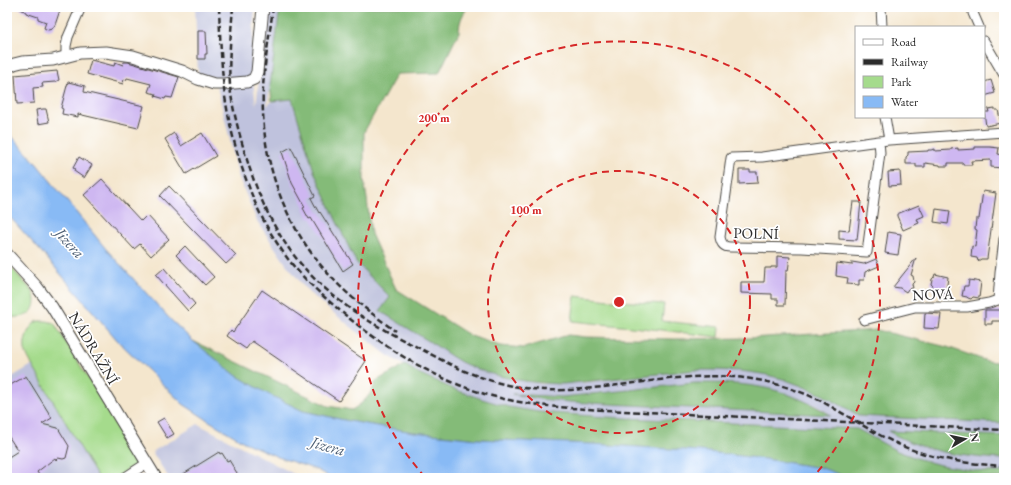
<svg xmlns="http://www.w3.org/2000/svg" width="1011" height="485" font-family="'EB Garamond',serif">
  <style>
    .industrial { fill: #bfc2dd; fill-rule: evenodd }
    .green { fill: #a5db8c; stroke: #68835c }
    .forest { fill: #84bb78; stroke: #587352 }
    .water { fill: #88baf5; stroke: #5a7290 }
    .building { fill: #ceb7f1 }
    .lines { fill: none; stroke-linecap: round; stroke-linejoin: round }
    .minor-casing { stroke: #494743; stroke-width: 11 }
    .tertiary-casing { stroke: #494743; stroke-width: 13 }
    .minor { stroke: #fff; stroke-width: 9 }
    .tertiary { stroke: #fff; stroke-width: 11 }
    .rail { stroke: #2b2b2b; stroke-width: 2.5; stroke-dasharray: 6 3; stroke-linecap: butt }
    .ring { fill: none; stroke: #d62828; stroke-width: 2; stroke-dasharray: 7 5 }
    .labels { text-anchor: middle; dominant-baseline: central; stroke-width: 3.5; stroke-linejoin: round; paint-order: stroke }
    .street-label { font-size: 15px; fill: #2b2b2b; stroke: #fff }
    .water-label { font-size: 16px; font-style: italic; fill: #4c5d72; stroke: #fff }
    .centre { fill: #d62828; stroke: #fff; stroke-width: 2 }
    .ring-label { font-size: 12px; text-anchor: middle; font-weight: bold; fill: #d62828; stroke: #fff; stroke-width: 3.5; stroke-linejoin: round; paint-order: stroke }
  </style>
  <rect width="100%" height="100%" fill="#fff"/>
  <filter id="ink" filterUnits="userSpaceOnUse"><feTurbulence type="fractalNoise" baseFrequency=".025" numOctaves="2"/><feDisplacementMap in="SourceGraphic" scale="8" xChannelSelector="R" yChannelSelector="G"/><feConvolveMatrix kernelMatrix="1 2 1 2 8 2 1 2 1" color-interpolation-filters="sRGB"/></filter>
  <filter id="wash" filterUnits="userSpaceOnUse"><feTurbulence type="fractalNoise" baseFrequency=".012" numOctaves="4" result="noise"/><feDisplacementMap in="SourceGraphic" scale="16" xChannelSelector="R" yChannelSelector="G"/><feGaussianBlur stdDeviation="0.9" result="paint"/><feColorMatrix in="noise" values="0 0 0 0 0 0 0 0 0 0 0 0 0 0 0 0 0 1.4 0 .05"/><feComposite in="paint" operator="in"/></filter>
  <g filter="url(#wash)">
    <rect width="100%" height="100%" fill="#f4e6cd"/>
    <!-- industrial -->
    <path class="industrial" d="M 195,7 L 255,7 L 251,64 L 256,105 L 268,7 L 280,7 L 269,94 L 267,106 L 272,101 L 292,99 L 314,171 L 336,220 L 356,262 L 390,297 L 461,362 L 481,370 L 502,377 L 523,381 L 542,384 L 581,383 L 695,370 L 718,370 L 741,371 L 763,374 L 783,379 L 802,386 L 823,395 L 860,416 L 1004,423 L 1004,436 L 889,431 L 923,447 L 943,452 L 985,458 L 1004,459 L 1004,472 L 984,472 L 964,469 L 940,465 L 919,459 L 898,451 L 856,429 L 605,417 L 538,412 L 509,407 L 482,399 L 453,389 L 416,372 L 387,355 L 341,319 L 308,292 L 286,264 L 257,221 L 239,178 L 215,78 L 198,74 ZM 695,383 L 718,383 L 740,384 L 761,387 L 779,392 L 797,398 L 817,406 L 830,414 L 570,402 L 540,399 L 515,394 L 563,397 Z
      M 32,365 L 98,478 L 7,478 L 7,380 Z
      M 198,424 L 294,474 L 302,478 L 169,478 L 152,452 Z"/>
    <!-- green -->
    <path class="green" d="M 7,263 L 33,292 C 37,301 35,313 24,316 C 19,318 12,317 7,317 Z
      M 575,296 L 618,301 L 664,304 L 662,321 L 720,327 L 719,337 L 661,330 L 572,321 Z
      M 38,321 L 47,321 L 54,323 L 136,455 L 137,461 L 136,464 L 115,478 L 98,478 L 32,365 C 30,360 26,355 25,350 C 23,340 29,325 38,321 Z"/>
    <!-- forest -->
    <path class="forest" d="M 280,7 L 468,7 C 462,15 459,22 459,32 L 439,73 L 397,74 L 364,132 L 364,179 L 367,199 L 371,234 L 396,289 L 471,336 L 500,346 L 524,348 L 568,335 L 586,337 L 674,339 L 750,338 L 877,330 L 947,347 L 987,361 L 1004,363 L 1004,423 L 860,416 L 823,395 L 802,386 L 783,379 L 763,374 L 741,371 L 718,370 L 695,370 L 563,384 C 528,383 493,378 461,362 C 452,357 444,351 435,345 C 417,334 398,322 380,311 L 390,297 L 356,262 L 336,220 L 314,171 L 292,99 L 272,101 L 270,86 Z
      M 193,341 L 328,406 L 352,410 C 364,402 371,396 376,381 L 405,365 L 416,372 L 453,389 L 482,399 L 509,407 L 538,412 L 605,417 L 857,429 L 897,451 L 919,459 L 940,465 L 964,469 L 984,472 L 1004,472 L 1004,478 L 849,478 L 822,468 L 765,459 L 700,451 L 592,444 L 478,439 L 413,432 L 349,421 L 303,411 L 268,394 L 237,376 Z
      M 695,383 C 717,383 738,383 760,387 C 785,391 809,402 831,415 L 570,402 L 540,399 L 512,394 L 563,397 Z
      M 888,431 L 1004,436 L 1004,459 C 963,457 924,452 888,431 Z"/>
    <!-- water -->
    <path class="water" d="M 7,131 L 36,163 L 106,249 L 170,319 L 193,341 L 237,376 L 268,394 L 303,411 L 349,421 L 413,432 L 478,439 L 592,444 L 700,451 L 765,459 L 822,468 L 849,478 L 331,478 L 317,470 L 278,457 L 244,442 L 206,419 L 183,404 L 118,341 L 46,257 L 7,214 Z"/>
    <g id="blocks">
      <!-- building -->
      <path class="building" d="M 17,7 L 61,7 L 55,25 L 52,29 L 48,30 L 44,28 L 46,22 L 38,19 L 38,17 L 26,13 L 26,12 Z
        M 198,31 L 206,31 L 207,54 L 205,54 L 205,59 L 198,59 Z
        M 91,60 L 114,66 L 115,62 L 123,65 L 124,62 L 128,62 L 179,77 L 172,98 L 166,97 L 165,99 L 155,96 L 156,94 L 148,92 L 151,84 L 127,78 L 126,80 L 124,79 L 123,84 L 87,74 Z
        M 57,71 L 59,80 L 55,82 L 42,83 L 43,87 L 33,88 L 34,103 L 17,104 L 15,75 Z
        M 991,80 L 995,93 L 984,96 L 984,82 Z
        M 68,82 L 85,86 L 84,92 L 144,106 L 138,128 L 78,114 L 78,117 L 62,114 L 63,109 L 61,108 Z
        M 995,108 L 995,110 L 998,110 L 1001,123 L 986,126 L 984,112 L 989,112 L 988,109 Z
        M 43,109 L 46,109 L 49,122 L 38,124 L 36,110 Z
        M 174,133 L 181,146 L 202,133 L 216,156 L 186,174 L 165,139 Z
        M 291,147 L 315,196 L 311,198 L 319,213 L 320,212 L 353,264 L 343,271 L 311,218 L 309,219 L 303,208 L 305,207 L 292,183 L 282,152 Z
        M 975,147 L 990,147 L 999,148 L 998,154 L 1003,155 L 1002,168 L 991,167 L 991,160 L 971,161 L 972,165 L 963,165 L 963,163 L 948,163 L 948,166 L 940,166 L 940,165 L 925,163 L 925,167 L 916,167 L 916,164 L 906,164 L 906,157 L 908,155 L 908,152 L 928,151 L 928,150 L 931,150 L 935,149 L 935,151 L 951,150 L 951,149 L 958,148 L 958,150 L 975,149 Z
        M 79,157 L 92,165 L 84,178 L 74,171 L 75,169 L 73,168 Z
        M 739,170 L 750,170 L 750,172 L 757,172 L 758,183 L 739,184 Z
        M 900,171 L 901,185 L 889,186 L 888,172 Z
        M 102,179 L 141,221 L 147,215 L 169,239 L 151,256 L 140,244 L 134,249 L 84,195 Z
        M 169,186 L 236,255 L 226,264 L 160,196 Z
        M 983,191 L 996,193 L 987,259 L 981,259 L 978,261 L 977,258 L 971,257 L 972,246 L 975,247 L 977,230 L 975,229 L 976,219 L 979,219 Z
        M 853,202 L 861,202 L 857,240 L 839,239 L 839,230 L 849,231 Z
        M 919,205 L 924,216 L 917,219 L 919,223 L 903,230 L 897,216 L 897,214 Z
        M 936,209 L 950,211 L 948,224 L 934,222 Z
        M 888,232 L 901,234 L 898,255 L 885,253 Z
        M 185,246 L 214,277 L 205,285 L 176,255 Z
        M 777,256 L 790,257 L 788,271 L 786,271 L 785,305 L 778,305 L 778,299 L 772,299 L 772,294 L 741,293 L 741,282 L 764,282 L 765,268 L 771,268 L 771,267 L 777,267 Z
        M 916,258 L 911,275 L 913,276 L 914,282 L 912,284 L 913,288 L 908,289 L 906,292 L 900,288 L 893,287 Z
        M 876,259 L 879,266 L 865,272 L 864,280 L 859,280 L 859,285 L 847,284 L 848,278 L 836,276 L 837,263 L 852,265 L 852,262 L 864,264 Z
        M 164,268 L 195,304 L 188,311 L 156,275 Z
        M 935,274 L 948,277 L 946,293 L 933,291 L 933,286 L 931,284 L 932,279 L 934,277 Z
        M 969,280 L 981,282 L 979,298 L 973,297 L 971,299 L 968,298 L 967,297 L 962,296 L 964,286 L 968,286 Z
        M 262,290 L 366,361 L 339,401 L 252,341 L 246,349 L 227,336 L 231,330 L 233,332 Z
        M 985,310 L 1001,310 L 1001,321 L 992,321 L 992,324 L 985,324 Z
        M 925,313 L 941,314 L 939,329 L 924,328 Z
        M 26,376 L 52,418 L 42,424 L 58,428 L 69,446 L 66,458 L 63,459 L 58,458 L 56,460 L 55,458 L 37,472 L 41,478 L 7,478 L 7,458 L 18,451 L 7,434 L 7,387 Z
        M 164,418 L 174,434 L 167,438 L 157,422 Z
        M 219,452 L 220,454 L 222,453 L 227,461 L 229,460 L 240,478 L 177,478 Z"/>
    </g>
  </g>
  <g filter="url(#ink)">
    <use href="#blocks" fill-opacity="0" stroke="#494743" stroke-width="1"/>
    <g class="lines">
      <!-- minor casing -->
      <g class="minor-casing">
        <path id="minor" d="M 881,7 L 882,27
          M 974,7 L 973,13 L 979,27
          M 984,41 L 1004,75
          M 66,57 L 66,46 L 68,37 L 81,7
          M 885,117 L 889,140
          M 879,141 L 880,153 L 867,252 L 802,248 L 730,247 C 723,247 721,243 720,237 L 731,158 L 762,157 L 879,141 L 889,140 L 1004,132
          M 998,300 L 1000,273 L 1004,239
          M 864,320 L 915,307 L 967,307 L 989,303 L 998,300 L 1004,300
          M 124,478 L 147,463"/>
      </g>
      <!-- tertiary casing -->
      <g class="tertiary-casing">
        <path id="tertiary" d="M 7,68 L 14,64 L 22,62 L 53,60 L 80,53 L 106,52 L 133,56 L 182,71 L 198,79 L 214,84 L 223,84 L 247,82 L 254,79 L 257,72 L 263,7
          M 7,254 L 37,287 L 52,307 L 156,478"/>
      </g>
      <!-- minor -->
      <use href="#minor" class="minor"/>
      <!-- tertiary -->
      <use href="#tertiary" class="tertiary"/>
      <!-- rail -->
      <path class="rail" d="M 219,7 C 220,34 221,62 224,89 C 228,121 237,157 249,187 C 258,213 272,237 288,259 C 304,280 324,297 344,314 C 388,350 437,381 492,396 C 529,406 567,408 605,410 L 1004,430
        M 233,7 C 231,33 228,59 230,85 C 232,107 238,129 244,150 C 260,205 283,253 328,291 C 355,315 387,332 419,348 C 438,358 456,368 475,375 C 498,384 522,389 546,390 C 565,391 584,389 603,387 C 655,381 711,370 763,381 C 782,385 803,392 821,401 C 847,415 871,432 898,444 C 931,459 968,464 1004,466
        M 273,7 C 269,42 261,77 263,112 C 265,175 291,236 335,281 C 353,300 374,315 395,331"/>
    </g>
  </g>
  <!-- distance rings -->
  <g class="ring">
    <circle cx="619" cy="302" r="131"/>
    <path d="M425 477A261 261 0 1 1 813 477"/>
  </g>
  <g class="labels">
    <!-- street labels -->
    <g class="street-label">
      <text transform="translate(756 233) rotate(1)">POLNÍ</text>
      <text transform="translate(933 294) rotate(-2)">NOVÁ</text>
      <text transform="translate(94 348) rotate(59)">NÁDRAŽNÍ</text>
    </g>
    <!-- water labels -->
    <g class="water-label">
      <text transform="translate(70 243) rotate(48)">Jizera</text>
      <text transform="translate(328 446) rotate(15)">Jizera</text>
    </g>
  </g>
  <circle cx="619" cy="302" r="6" class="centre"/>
  <g class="ring-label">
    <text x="434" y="122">200 m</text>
    <text x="526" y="214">100 m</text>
  </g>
  <!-- margin -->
  <rect width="1011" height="485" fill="none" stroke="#fff" stroke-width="24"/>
  <!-- legend -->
  <rect x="855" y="26" width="130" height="92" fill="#ffffff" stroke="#aaaaaa"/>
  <rect x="863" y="39" width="20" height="6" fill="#ffffff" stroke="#aaaaaa"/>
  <text x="891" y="46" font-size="12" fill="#2b2b2b">Road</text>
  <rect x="863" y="59" width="20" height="6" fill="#2b2b2b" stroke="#aaaaaa"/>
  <text x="891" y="66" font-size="12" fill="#2b2b2b">Railway</text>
  <rect x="863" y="76" width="20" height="12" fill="#a5db8c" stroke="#aaaaaa"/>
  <text x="891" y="86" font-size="12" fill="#2b2b2b">Park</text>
  <rect x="863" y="96" width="20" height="12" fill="#88baf5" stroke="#aaaaaa"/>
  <text x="891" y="106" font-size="12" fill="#2b2b2b">Water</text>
  <!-- north arrow -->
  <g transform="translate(965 439) rotate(81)" stroke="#ffffff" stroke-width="3" paint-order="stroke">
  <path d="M0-3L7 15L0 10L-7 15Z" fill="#2b2b2b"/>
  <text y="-6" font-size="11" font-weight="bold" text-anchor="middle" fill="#2b2b2b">N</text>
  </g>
</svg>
